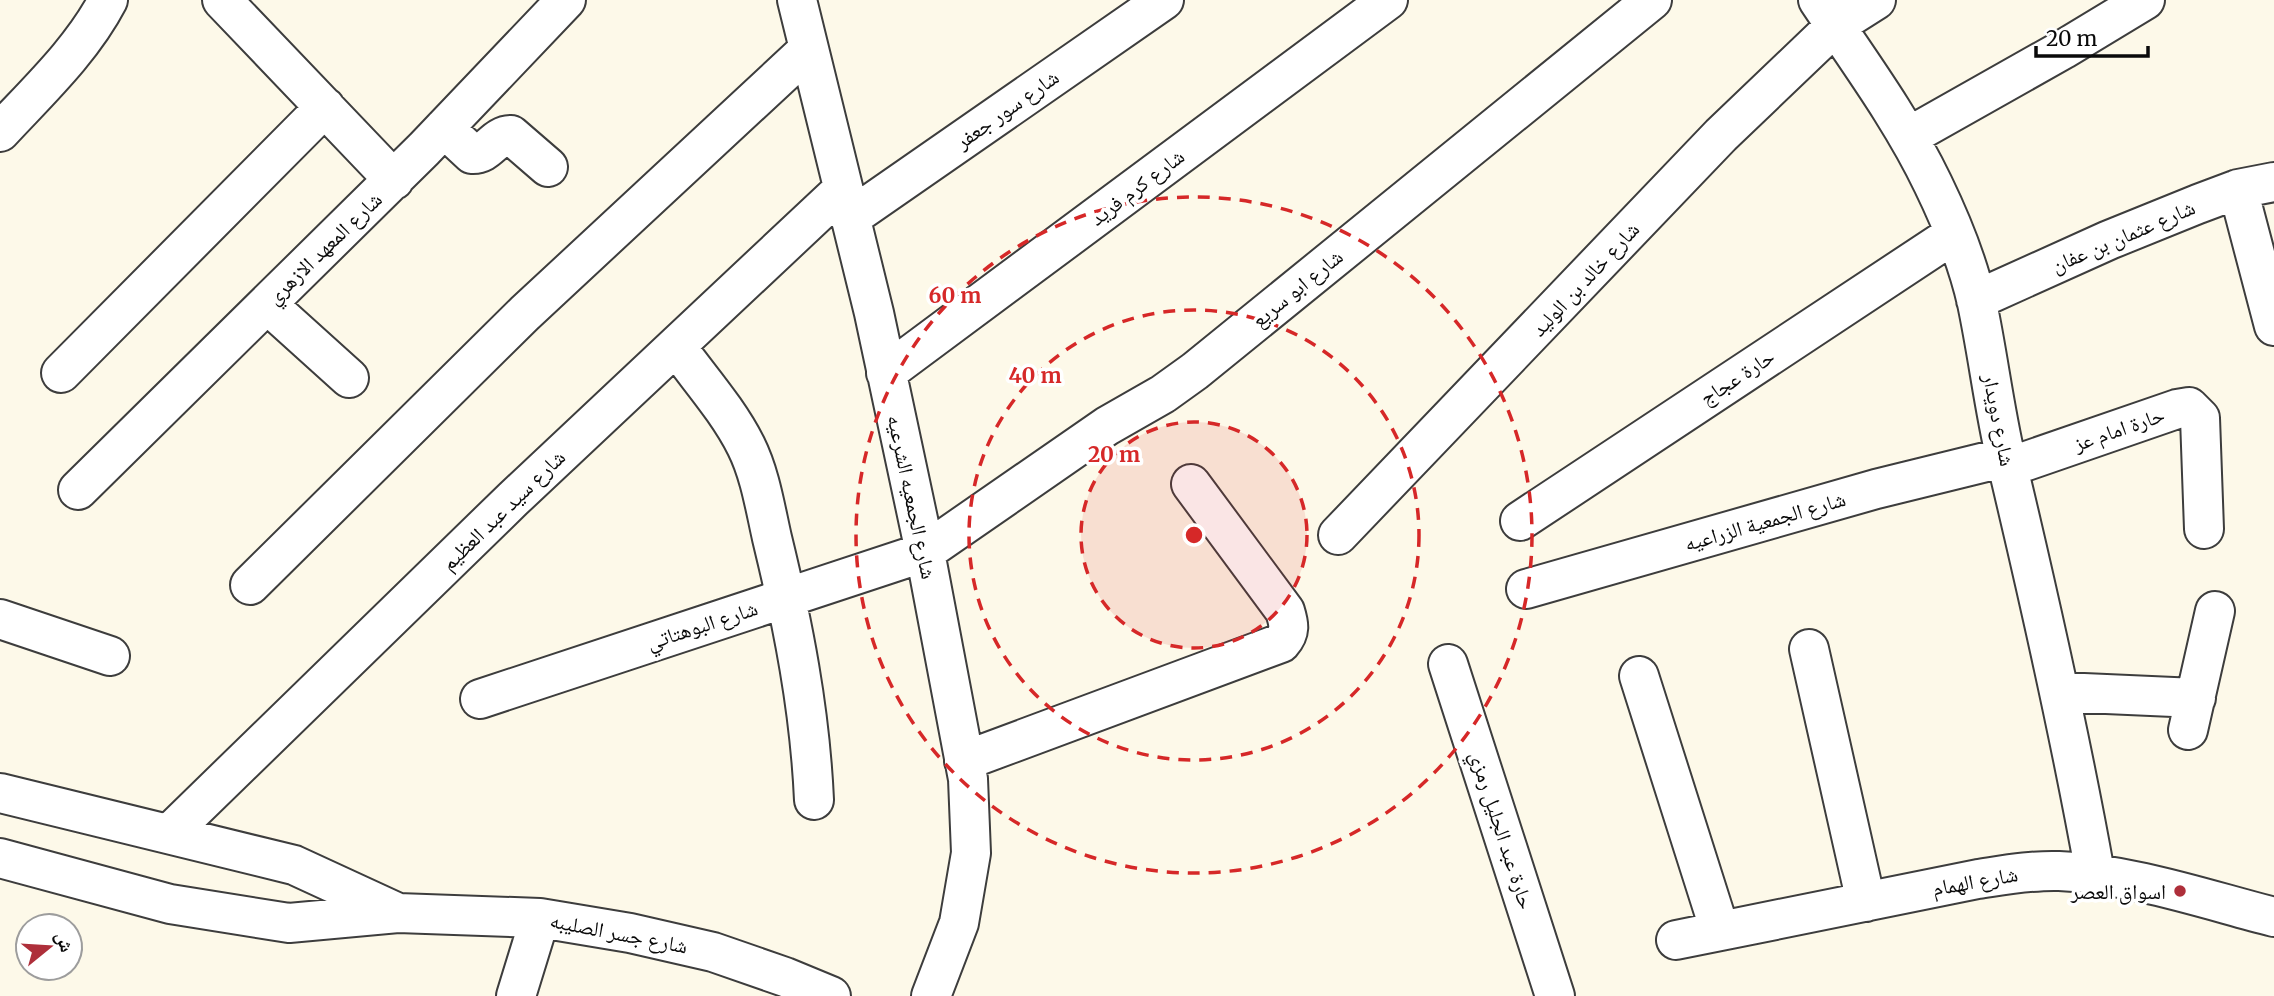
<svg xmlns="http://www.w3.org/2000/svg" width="2274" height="996" font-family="Merriweather,'Noto Naskh Arabic',serif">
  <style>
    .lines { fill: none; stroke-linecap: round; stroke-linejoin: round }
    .minor-casing { stroke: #3d3d3d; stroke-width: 42 }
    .minor { stroke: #fff; stroke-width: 38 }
    .ring { fill: none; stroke: #d62828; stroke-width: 3.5; stroke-dasharray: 12 9 }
    .poi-dot { fill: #ae2f3a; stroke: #fff; stroke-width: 2.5 }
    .labels { text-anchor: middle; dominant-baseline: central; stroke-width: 7; stroke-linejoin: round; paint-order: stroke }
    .street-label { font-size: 21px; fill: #0a0a0a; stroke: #fff }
    .poi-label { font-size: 21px; fill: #0a0a0a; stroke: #fff; text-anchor: end }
    .centre { fill: #d62828; stroke: #fff; stroke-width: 3.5 }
    .ring-label { font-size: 21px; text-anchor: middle; font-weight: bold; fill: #d62828; stroke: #fff; stroke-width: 7; stroke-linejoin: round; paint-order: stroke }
  </style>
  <rect width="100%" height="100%" fill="#fdf9e9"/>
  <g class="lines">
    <!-- minor casing -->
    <g class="minor-casing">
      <path id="minor" d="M 222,0 L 394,180
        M 797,0 L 874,313 L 925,552 L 968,779 L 971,853 L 959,923 L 931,996
        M 1818,0 C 1858,60 1902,119 1933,184 C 1951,221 1968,263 1977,303 C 1988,355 1994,408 2006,459 C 2039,597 2070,734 2095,873
        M 444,128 L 472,154 C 489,155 494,135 511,135 L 548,167
        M 0,132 C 38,91 82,50 108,0
        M 1908,137 L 2064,49 L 2145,0
        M 2238,189 L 2274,326
        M 850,218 L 1164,0
        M 1976,300 L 2109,240 L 2198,204 L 2238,189 L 2274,182
        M 267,304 L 349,378
        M 676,346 C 699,378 728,410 746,446 C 760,474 765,507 772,538 C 793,624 810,710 814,800
        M 61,373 L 325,107
        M 886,373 L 1388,0
        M 2009,467 L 2177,409 L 2189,407 L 2200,418 L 2204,529
        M 78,490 L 424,149 L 566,0
        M 1520,521 L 1954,234
        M 1338,535 L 1721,135 L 1835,26 L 1876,0
        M 250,585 L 525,313 L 808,50
        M 1526,589 L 1876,489 L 2006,457
        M 0,619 L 110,656
        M 1809,649 L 1866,902
        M 1448,664 L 1555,996
        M 1639,676 L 1720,931
        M 2061,692 L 2196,698
        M 480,699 L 925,552 L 1107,426 L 1163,394 L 1195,371 L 1652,0
        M 2188,730 L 2215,611
        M 964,761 L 1281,643 C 1291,632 1289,624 1285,611 L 1191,484
        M 0,793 L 294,865 L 396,912
        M 169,834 L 513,499 L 842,190
        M 0,858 L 170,904 L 289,923 L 398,913 L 540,918 L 630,933 L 713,952 L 785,977 L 831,996
        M 1676,940 L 1978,879 C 2005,875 2032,870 2059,871 C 2132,874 2204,899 2274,917
        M 516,996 L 540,918"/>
    </g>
    <!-- minor -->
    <use href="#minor" class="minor"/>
  </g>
  <!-- distance rings -->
  <circle cx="1194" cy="535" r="113" fill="#d62828" fill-opacity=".12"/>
  <g class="ring">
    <circle cx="1194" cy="535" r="113"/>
    <circle cx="1194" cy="535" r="225"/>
    <circle cx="1194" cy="535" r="338"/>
  </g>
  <!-- markers -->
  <circle class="poi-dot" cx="2180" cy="891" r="7"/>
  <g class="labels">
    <!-- street labels -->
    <g class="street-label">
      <text transform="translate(1007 109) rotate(-35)">شارع سور جعفر</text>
      <text transform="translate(1137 187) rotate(-37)">شارع كرم فريد</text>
      <text transform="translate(2123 236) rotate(-23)">شارع عثمان بن عفان</text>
      <text transform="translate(324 248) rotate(-44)">شارع المعهد الازهري</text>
      <text transform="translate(1585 279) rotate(-47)">شارع خالد بن الوليد</text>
      <text transform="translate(1297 288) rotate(-39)">شارع ابو سريع</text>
      <text transform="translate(1737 377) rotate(-33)">حارة عجاج</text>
      <text transform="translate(1999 420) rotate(79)">شارع دويدار</text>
      <text transform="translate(2119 429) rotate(-19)">حارة امام عز</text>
      <text transform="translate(912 497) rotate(78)">شارع الجمعيه الشرعيه</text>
      <text transform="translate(503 510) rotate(-44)">شارع سيد عبد العظيم</text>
      <text transform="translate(1765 521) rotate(-16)">شارع الجمعية الزراعيه</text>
      <text transform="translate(702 625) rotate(-18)">شارع البوهتاتي</text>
      <text transform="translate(1502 830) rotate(72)">حارة عبد الجليل رمزي</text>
      <text transform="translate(1975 881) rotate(-10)">شارع الهمام</text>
      <text transform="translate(619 933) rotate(11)">شارع جسر الصليبه</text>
    </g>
    <!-- poi labels -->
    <g class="poi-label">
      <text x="2166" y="891">اسواق العصر</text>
    </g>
  </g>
  <circle cx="1194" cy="535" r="10" class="centre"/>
  <g class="ring-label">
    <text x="955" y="303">60 m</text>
    <text x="1035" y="383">40 m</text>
    <text x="1114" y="462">20 m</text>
  </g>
  <!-- north arrow -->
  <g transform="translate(49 947) rotate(72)"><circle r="33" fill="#ffffff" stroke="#9d9d9d" stroke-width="2"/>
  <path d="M0-5L12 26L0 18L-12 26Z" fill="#ae2f3a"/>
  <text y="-10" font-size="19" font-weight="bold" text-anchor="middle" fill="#0a0a0a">ش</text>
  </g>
  <!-- scale -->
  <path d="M2036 46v10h112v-10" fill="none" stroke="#0a0a0a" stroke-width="3.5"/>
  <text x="2046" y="46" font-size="21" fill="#0a0a0a" stroke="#ffffff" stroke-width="5" paint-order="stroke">20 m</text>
</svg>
